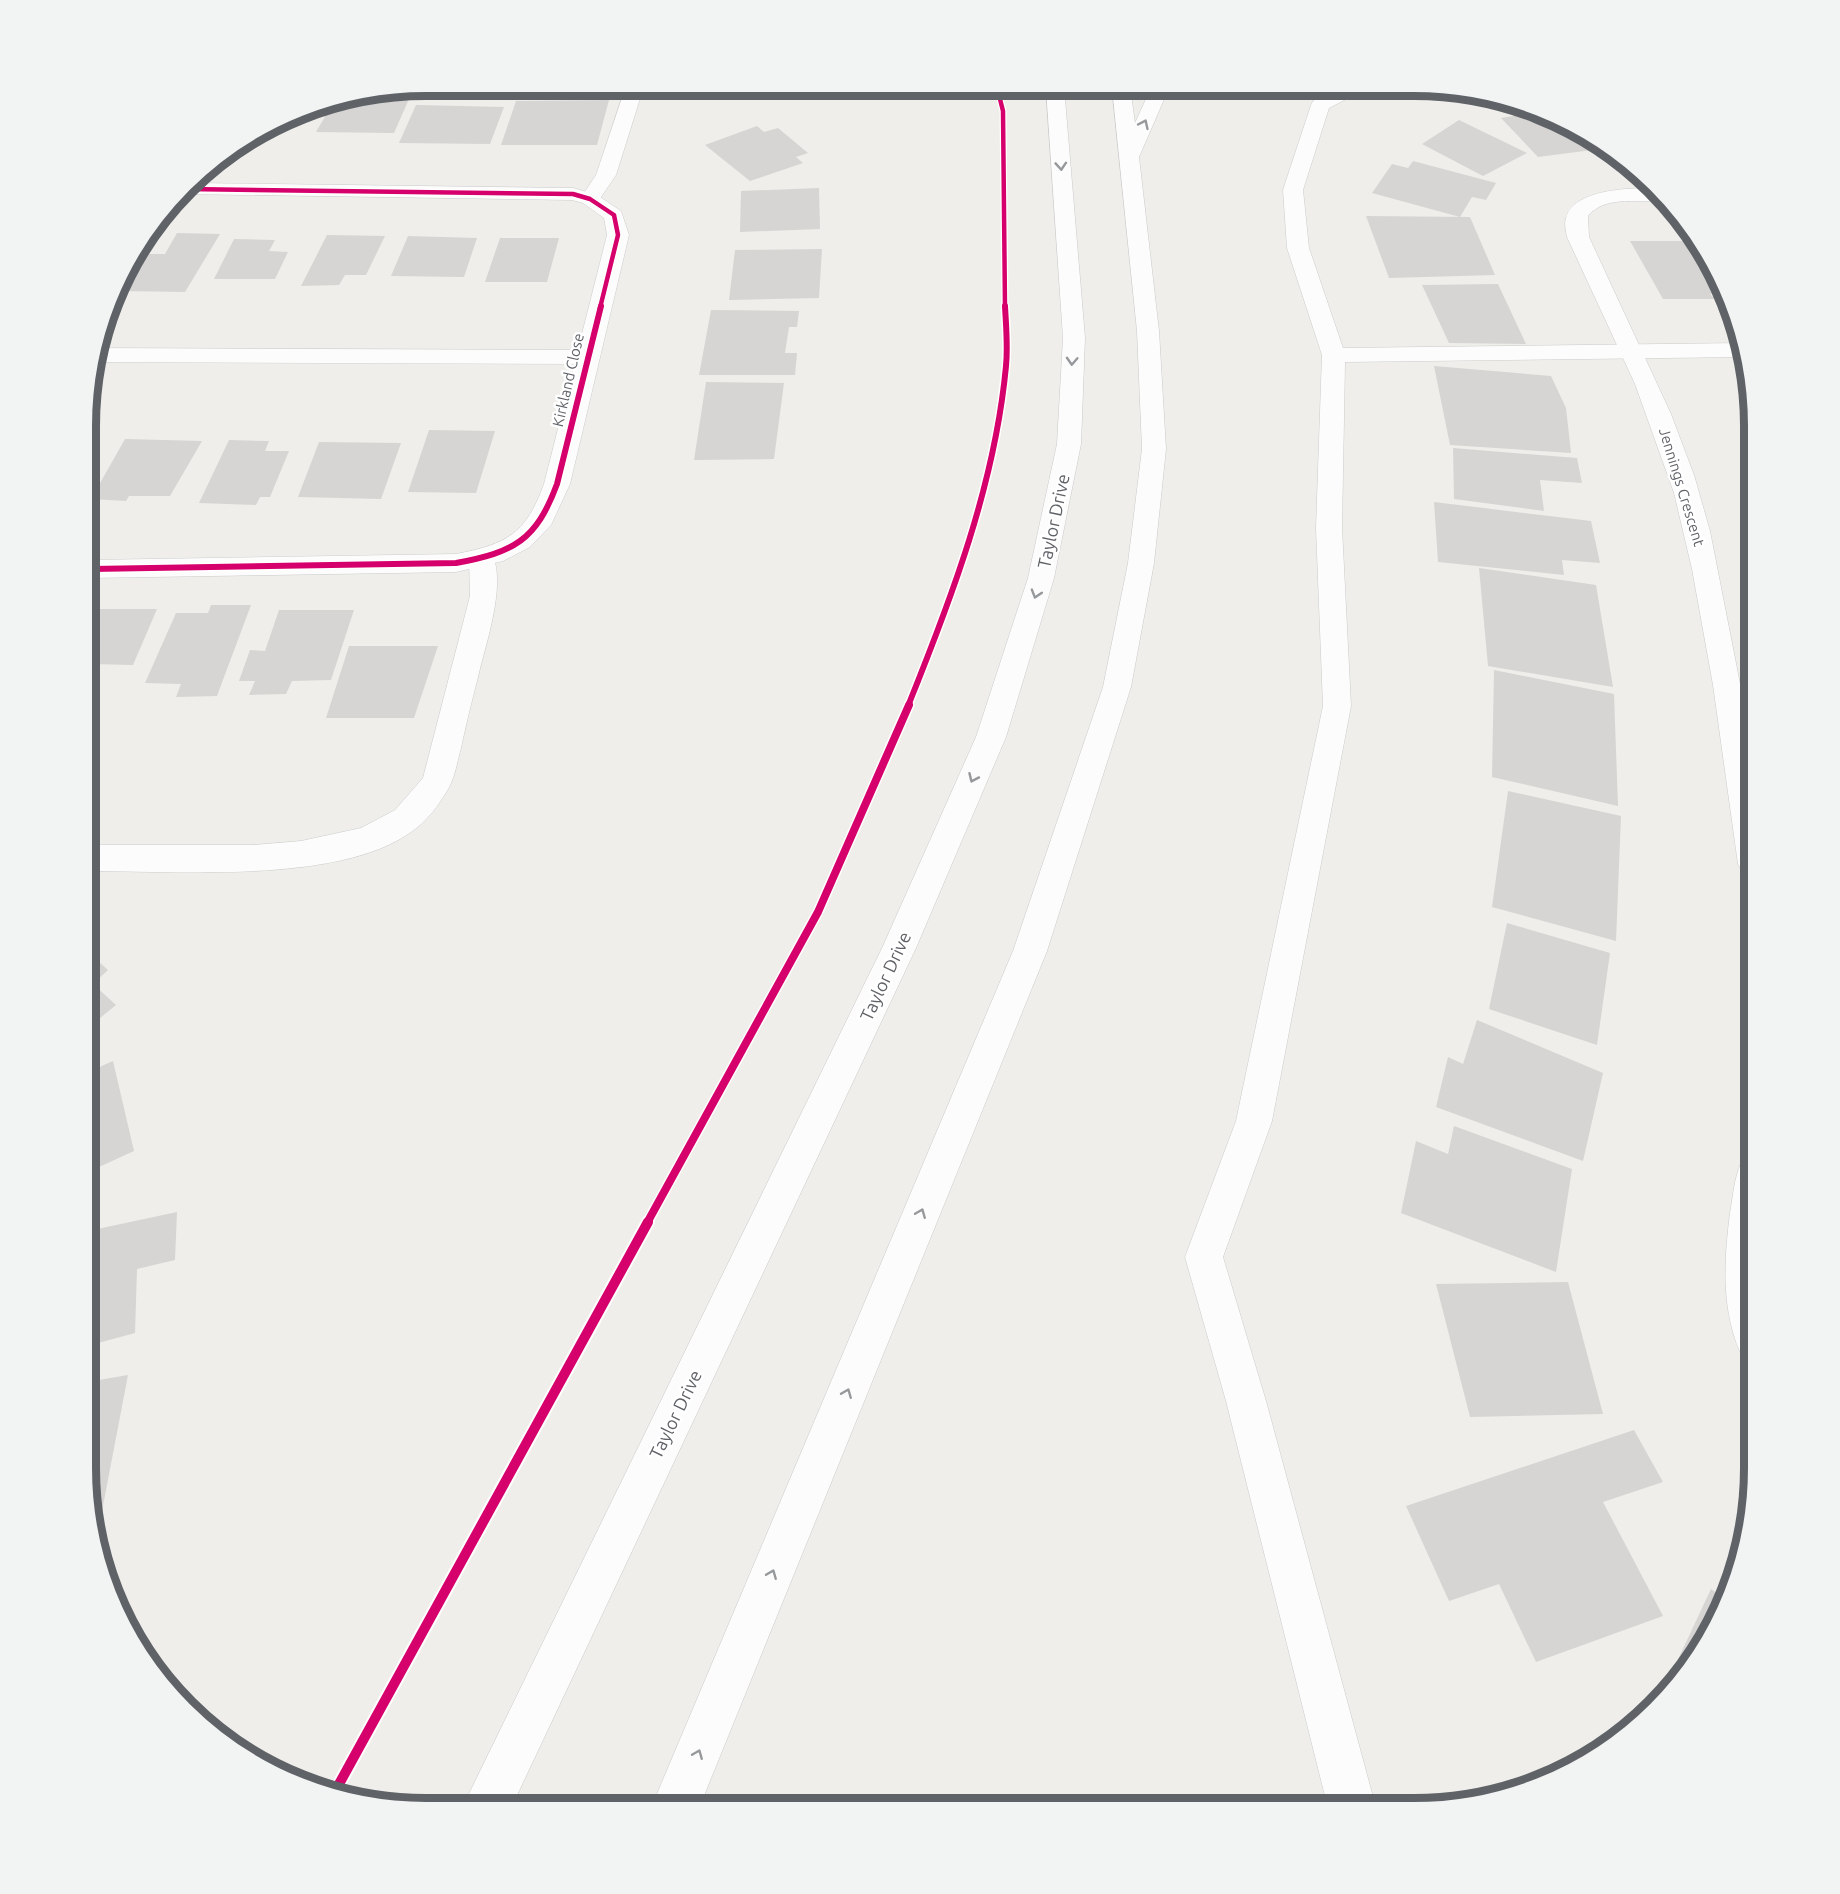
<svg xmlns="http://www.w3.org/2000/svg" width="1840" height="1894" font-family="Ubuntu,sans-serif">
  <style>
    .building { fill: #d6d5d3 }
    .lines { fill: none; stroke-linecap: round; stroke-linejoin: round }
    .service-casing { stroke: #cbcccc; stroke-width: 1 }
    .minor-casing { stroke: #cbcccc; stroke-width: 1 }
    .secondary-casing { stroke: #cacacb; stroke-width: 1 }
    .service { fill: #fdfcfc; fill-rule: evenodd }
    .minor { fill: #fdfcfc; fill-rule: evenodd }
    .secondary { fill: #fdfcfc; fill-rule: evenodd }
    .cycleway-far3-casing { stroke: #fff; stroke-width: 7 }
    .cycleway-far2-casing { stroke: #fff; stroke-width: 9 }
    .cycleway-far1-casing { stroke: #fff; stroke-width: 11 }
    .cycleway-casing { stroke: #fff; stroke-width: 14 }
    .cycleway-far3 { stroke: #d6006c; stroke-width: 4.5 }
    .cycleway-far2 { stroke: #d6006c; stroke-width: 6 }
    .cycleway-far1 { stroke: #d6006c; stroke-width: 8 }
    .cycleway { stroke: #d6006c; stroke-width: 10 }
    .oneway { stroke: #96999c }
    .labels { text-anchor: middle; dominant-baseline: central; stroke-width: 5; stroke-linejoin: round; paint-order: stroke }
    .far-street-label { font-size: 15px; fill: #5f6368; stroke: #fff }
    .street-label { font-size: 18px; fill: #5f6368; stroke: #fff }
    .rim { fill: none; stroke: #5f6368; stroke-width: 8 }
  </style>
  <rect width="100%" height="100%" fill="#efeeea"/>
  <!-- building -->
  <path class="building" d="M 400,90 L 413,90 L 394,133 L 316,132 L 334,101 Z
    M 609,100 L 597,145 L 501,145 L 516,101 Z
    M 416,105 L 504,107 L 490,144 L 399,143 Z
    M 1531,113 L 1561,123 L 1592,150 L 1538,157 L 1501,118 Z
    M 294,117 L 285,131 L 273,131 L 270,136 L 260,136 Z
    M 1459,120 L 1527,153 L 1483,176 L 1422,144 Z
    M 757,126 L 764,132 L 778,128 L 808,153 L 796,157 L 803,163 L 750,181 L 705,145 Z
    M 1413,161 L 1496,183 L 1486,200 L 1472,197 L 1460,217 L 1372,193 L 1392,164 L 1408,168 Z
    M 819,188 L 820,229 L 740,232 L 741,191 Z
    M 1366,216 L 1470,217 L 1495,275 L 1389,278 Z
    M 177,233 L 220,234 L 185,292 L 119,291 L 144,254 L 165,254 Z
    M 327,235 L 385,236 L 366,275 L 345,275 L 339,285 L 301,286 Z
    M 408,236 L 477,238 L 464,277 L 391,276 Z
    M 500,238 L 559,238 L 547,282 L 485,282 Z
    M 234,239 L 275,240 L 269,251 L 288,252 L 275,279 L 214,279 Z
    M 1630,241 L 1699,241 L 1725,294 L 1710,294 L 1715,299 L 1663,299 Z
    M 822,249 L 819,298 L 729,300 L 735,250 Z
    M 1498,284 L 1526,344 L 1449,343 L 1422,285 Z
    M 711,310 L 799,311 L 797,327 L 789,327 L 785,353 L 797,353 L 795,375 L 699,375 Z
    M 1434,366 L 1551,376 L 1566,408 L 1571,453 L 1450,445 Z
    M 706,382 L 784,383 L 774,459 L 694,460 Z
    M 1744,387 L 1750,387 L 1754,410 Z
    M 429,430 L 495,431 L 476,493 L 408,492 Z
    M 125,439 L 202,441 L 170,496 L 129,496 L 126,501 L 91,499 Z
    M 229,440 L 269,441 L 265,451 L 289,451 L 270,497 L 260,497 L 256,505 L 199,503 Z
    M 319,442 L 401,443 L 381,499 L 298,497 Z
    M 1453,448 L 1577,458 L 1582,483 L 1540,480 L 1544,511 L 1454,499 Z
    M 1434,502 L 1591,521 L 1600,563 L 1562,560 L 1564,575 L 1438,562 Z
    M 1479,568 L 1596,585 L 1613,687 L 1488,666 Z
    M 211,605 L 251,605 L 217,696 L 176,697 L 181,684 L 145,683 L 176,613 L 208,613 Z
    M 91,609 L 157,609 L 133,665 L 90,664 Z
    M 279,610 L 354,610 L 331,680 L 292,681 L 286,694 L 249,695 L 255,681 L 239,681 L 250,650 L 265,651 Z
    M 349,646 L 438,646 L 414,718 L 326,718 Z
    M 1494,670 L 1614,694 L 1618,806 L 1492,777 Z
    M 1508,791 L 1621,816 L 1616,941 L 1492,907 Z
    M 1507,923 L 1610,953 L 1597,1045 L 1489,1009 Z
    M 89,953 L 108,970 L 93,984 L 116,1005 L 89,1027 Z
    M 1477,1020 L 1603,1073 L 1583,1161 L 1436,1107 L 1448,1057 L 1463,1064 Z
    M 113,1061 L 134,1151 L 88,1172 L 88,1072 Z
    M 1454,1126 L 1572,1169 L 1556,1272 L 1401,1213 L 1416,1141 L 1448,1154 Z
    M 177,1212 L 175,1260 L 137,1269 L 135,1333 L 87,1346 L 88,1231 Z
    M 1568,1282 L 1603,1414 L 1470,1417 L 1436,1284 Z
    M 128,1375 L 98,1532 L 95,1533 L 86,1490 L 87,1382 Z
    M 1634,1430 L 1663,1482 L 1603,1502 L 1663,1616 L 1536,1662 L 1499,1584 L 1449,1601 L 1406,1506 Z
    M 1711,1589 L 1725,1599 L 1709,1638 L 1670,1693 L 1657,1704 Z"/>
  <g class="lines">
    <!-- service casing -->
    <g class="service-casing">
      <path id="service" d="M 626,86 L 644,86 L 616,175 L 597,203 L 590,205 L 583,203 L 580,199 L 596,175 Z
        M 1339,88 L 1362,88 L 1360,92 L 1329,108 L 1303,190 L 1309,248 L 1343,348 L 1742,343 L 1744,357 L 1345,362 L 1342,528 L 1351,706 L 1272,1121 L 1223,1257 L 1266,1401 L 1376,1808 L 1328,1808 L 1226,1401 L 1185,1257 L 1236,1121 L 1323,706 L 1316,528 L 1322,355 L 1287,248 L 1283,190 L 1311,105 L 1313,101 Z
        M 96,348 L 587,350 L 595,352 L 599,357 L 595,362 L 587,364 L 94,362 L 92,360 Z
        M 482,550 L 491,553 C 508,581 485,646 478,677 C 472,700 466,724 461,748 C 457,762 455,778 447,791 C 438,806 426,822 411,832 C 339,884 177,871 89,871 L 89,845 L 253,845 L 301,841 L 361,828 L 395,810 L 423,778 L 470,596 L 469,559 L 473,553 Z"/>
    </g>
    <!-- minor casing -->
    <g class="minor-casing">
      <path id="minor" d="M 191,183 L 573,188 L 597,195 L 621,211 L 629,235 L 570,484 L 551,525 L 530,547 L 503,561 L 456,572 L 91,578 L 91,560 L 456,554 C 507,544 526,534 544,484 L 607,235 L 604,218 L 583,203 L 572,200 L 182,194 Z
        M 1657,188 L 1666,199 C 1641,205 1607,193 1588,216 L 1589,237 L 1671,414 L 1694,475 L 1710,531 L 1754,755 L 1754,877 L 1743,873 L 1738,864 L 1713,685 L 1692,569 L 1674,493 L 1635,384 L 1567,237 C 1566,231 1564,224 1566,218 C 1574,188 1633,188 1657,188 Z
        M 1754,1157 L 1754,1358 L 1740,1352 C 1721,1307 1724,1260 1730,1213 C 1733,1196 1734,1179 1741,1163 Z"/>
    </g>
    <!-- secondary casing -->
    <g class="secondary-casing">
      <path id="secondary" d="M 1046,87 L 1064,87 L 1085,338 L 1081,444 L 1054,578 L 1006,737 L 916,948 L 511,1808 L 462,1808 L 883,946 L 976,737 L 1028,578 L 1057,444 L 1063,338 Z
        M 1112,87 L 1130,87 L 1135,123 L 1151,88 L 1169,88 L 1139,157 L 1159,331 L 1166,449 L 1154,563 L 1131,687 L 1047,951 L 699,1808 L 651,1808 L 1013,951 L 1103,687 L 1128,563 L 1142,449 L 1137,331 Z"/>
    </g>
    <!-- service -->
    <use href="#service" class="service"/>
    <!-- minor -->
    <use href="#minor" class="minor"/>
    <!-- secondary -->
    <use href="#secondary" class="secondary"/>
    <!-- cycleway-far3 casing -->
    <g class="cycleway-far3-casing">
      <path id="cycleway-far3" d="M 997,87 L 1003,111 L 1005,308
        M 186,189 L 573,194 L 590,199 L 614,215 L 618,235 L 600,308"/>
    </g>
    <!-- cycleway-far2 casing -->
    <g class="cycleway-far2-casing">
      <path id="cycleway-far2" d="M 91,569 L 456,563 C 514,552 536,541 557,484 L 601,306
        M 908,706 C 952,597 995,484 1006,366 C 1008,346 1006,326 1005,306"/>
    </g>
    <!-- cycleway-far1 casing -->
    <g class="cycleway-far1-casing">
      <path id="cycleway-far1" d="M 647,1223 L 818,912 L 909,705"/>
    </g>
    <!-- cycleway casing -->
    <g class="cycleway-casing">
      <path id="cycleway" d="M 333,1795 L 648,1222"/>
    </g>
    <!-- cycleway-far3 -->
    <use href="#cycleway-far3" class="cycleway-far3"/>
    <!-- cycleway-far2 -->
    <use href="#cycleway-far2" class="cycleway-far2"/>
    <!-- cycleway-far1 -->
    <use href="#cycleway-far1" class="cycleway-far1"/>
    <!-- cycleway -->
    <use href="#cycleway" class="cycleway"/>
  </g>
  <!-- one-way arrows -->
  <defs><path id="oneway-chevron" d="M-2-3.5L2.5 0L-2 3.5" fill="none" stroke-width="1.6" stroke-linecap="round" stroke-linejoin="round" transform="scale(1.5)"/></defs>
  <g class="oneway">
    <use href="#oneway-chevron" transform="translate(1144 124) rotate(-65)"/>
    <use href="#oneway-chevron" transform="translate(1061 166) rotate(86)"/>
    <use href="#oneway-chevron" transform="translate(1072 361) rotate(93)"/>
    <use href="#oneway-chevron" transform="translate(1036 594) rotate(107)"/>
    <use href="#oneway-chevron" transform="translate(973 778) rotate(114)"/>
    <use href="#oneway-chevron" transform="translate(921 1213) rotate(-68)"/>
    <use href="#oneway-chevron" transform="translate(847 1393) rotate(-68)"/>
    <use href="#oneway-chevron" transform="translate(772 1574) rotate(-68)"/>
    <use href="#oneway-chevron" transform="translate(698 1754) rotate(-68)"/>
  </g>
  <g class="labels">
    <!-- far-street labels -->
    <g class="far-street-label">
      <text transform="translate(568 380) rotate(-77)">Kirkland Close</text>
      <text transform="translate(1682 487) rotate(73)">Jennings Crescent</text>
    </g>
    <!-- street labels -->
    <g class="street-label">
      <text transform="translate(1053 521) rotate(-78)">Taylor Drive</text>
      <text transform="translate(885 976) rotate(-65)">Taylor Drive</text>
      <text transform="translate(675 1414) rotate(-64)">Taylor Drive</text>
    </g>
  </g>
  <!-- crop -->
  <path d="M0 0H1840V1894H0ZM426 96H1414A330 330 0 0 1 1744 426V1468A330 330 0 0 1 1414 1798H426A330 330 0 0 1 96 1468V426A330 330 0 0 1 426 96Z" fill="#f2f3f3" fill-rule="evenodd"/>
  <path class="rim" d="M426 96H1414A330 330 0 0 1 1744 426V1468A330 330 0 0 1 1414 1798H426A330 330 0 0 1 96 1468V426A330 330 0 0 1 426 96Z"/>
</svg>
